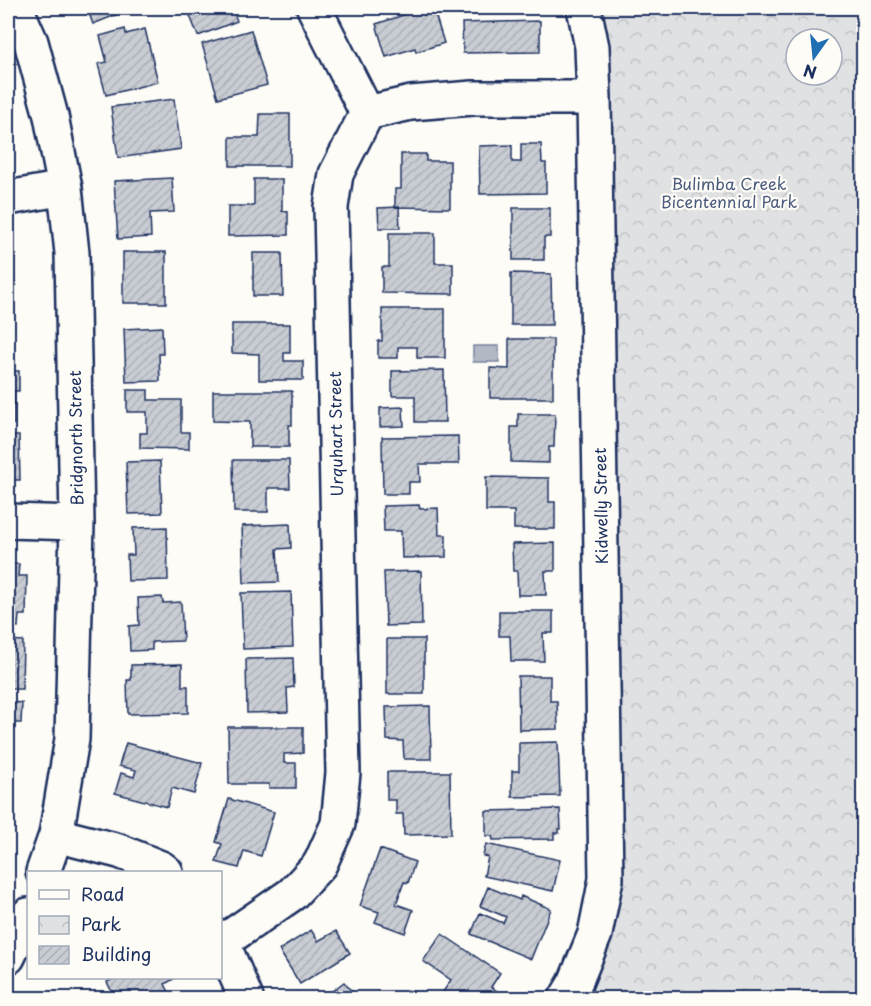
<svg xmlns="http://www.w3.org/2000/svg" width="871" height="1006" font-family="'Playpen Sans',sans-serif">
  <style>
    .park { fill: url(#park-crowns); stroke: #7e88a0; stroke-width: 1.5; fill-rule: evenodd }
    .water { fill: #b3b8c5; stroke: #76819c; stroke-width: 1.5 }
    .building { fill: url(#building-hatch); stroke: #1b2f5e; stroke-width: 1.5 }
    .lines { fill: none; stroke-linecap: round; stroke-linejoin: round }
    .minor-casing { stroke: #1b2f5e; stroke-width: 38 }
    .minor { stroke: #fdfcf7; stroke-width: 33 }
    .labels { text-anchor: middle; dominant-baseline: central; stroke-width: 4.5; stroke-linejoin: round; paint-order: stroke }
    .park-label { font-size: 16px; fill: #4c5c7f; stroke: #fdfcf7 }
    .street-label { font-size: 16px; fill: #1b2f5e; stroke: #fdfcf7 }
  </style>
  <defs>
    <pattern id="park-crowns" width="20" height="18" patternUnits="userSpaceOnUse" patternTransform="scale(1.5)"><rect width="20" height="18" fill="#e0e1e3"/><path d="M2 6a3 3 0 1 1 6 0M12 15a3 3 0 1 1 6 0" fill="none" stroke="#c0c1c5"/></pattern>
    <pattern id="building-hatch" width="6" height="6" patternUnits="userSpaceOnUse" patternTransform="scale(1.5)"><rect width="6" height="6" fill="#c9ccd3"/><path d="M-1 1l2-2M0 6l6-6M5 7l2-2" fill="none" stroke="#acb0b8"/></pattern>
  </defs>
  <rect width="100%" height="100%" fill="#fdfcf7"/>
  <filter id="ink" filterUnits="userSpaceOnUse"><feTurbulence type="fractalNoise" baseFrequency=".0167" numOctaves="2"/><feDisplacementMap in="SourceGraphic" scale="12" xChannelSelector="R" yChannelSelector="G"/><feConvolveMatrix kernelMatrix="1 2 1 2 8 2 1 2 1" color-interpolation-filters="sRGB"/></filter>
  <g filter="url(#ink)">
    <!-- park -->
    <path class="park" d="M 584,8 L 863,8 L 863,998 L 566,998 L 595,934 ZM 796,39 L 832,39 L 832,75 L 796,75 Z"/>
    <!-- water -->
    <path class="water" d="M 473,346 L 499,346 L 499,362 L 473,362 Z"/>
    <!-- building -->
    <path class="building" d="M 87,8 L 131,8 L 131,9 L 93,24 Z
      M 187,8 L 232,8 L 237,21 L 198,36 Z
      M 422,9 L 423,14 L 434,11 L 444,43 L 416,52 L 415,48 L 386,57 L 376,24 Z
      M 540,21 L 540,52 L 463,53 L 462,23 Z
      M 125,29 L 126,34 L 145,29 L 158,82 L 106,95 L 98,64 L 107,62 L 100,36 Z
      M 251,30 L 267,85 L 218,98 L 202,44 Z
      M 174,99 L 181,149 L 118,158 L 111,107 Z
      M 260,114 L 290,114 L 290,166 L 230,166 L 230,137 L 259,137 Z
      M 521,144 L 541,144 L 542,163 L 546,163 L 546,193 L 480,194 L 479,146 L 512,145 L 512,162 L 521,162 Z
      M 401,154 L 426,154 L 426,161 L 450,161 L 450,208 L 395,207 L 395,189 L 401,189 Z
      M 172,178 L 174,212 L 150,213 L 151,237 L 118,239 L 114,181 Z
      M 254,179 L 282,179 L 282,211 L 288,212 L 288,235 L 228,236 L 228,206 L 254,206 Z
      M 399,207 L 400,228 L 379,228 L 378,208 Z
      M 513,208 L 550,208 L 550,237 L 544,237 L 544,260 L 513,260 Z
      M 389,233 L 435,233 L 435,263 L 453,263 L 453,294 L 382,293 L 382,267 L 389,267 Z
      M 123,252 L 166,252 L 166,303 L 123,303 Z
      M 253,253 L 282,253 L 283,296 L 253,296 Z
      M 8,266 L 14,266 L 15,293 L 8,293 Z
      M 511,273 L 551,274 L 552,325 L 511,325 Z
      M 382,309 L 445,309 L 445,358 L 417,358 L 417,347 L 398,347 L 398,358 L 378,358 L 378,341 L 382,341 Z
      M 232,324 L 290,324 L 290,353 L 284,353 L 284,361 L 303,361 L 303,380 L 259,380 L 259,354 L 232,353 Z
      M 8,326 L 12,326 L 12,358 L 8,358 Z
      M 162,327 L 163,354 L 159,354 L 160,381 L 126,382 L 124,329 Z
      M 509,339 L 553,339 L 553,398 L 490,398 L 490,368 L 509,369 Z
      M 444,370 L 445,422 L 415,422 L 415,396 L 392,396 L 392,371 Z
      M 8,371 L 19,371 L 19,391 L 14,391 L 14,424 L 8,424 Z
      M 127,390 L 148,390 L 148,400 L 181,400 L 181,432 L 189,432 L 189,449 L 140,448 L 140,433 L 147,433 L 147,412 L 127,412 Z
      M 213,391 L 292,391 L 292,425 L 289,425 L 289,447 L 250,447 L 250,422 L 213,421 Z
      M 403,407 L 404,426 L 380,427 L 380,408 Z
      M 518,414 L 555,414 L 554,447 L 549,447 L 549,463 L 511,462 L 511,427 L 518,427 Z
      M 8,436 L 19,436 L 20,480 L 8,480 Z
      M 458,436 L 459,464 L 419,464 L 420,482 L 409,482 L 409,494 L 383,494 L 382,437 Z
      M 233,460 L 289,460 L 290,488 L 268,488 L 268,512 L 234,512 Z
      M 160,461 L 162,513 L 128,514 L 126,462 Z
      M 486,477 L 549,478 L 549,502 L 555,502 L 555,529 L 514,529 L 514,511 L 486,511 Z
      M 419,505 L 420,509 L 438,508 L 439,535 L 446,535 L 446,557 L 402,558 L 401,531 L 384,531 L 383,506 Z
      M 290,524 L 291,548 L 277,549 L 279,582 L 244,583 L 242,526 Z
      M 167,527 L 168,580 L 128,581 L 127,555 L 134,555 L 133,528 Z
      M 555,543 L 555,571 L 545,571 L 546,595 L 518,595 L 517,571 L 513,571 L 512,544 Z
      M 8,564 L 19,564 L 18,576 L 27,576 L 26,615 L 19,615 L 18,627 L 8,626 Z
      M 421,571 L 422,625 L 386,626 L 384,572 Z
      M 291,592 L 293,647 L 243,649 L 241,593 Z
      M 162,597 L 163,603 L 181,602 L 183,641 L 152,642 L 152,650 L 130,651 L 129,626 L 139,625 L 138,598 Z
      M 499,611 L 553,611 L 553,633 L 543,633 L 544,661 L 511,661 L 510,636 L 499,636 Z
      M 387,639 L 424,639 L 424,694 L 387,694 Z
      M 8,640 L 23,641 L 22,689 L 8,689 Z
      M 293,658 L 294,687 L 287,688 L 288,712 L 247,713 L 246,659 Z
      M 182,664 L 182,686 L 188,686 L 188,713 L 128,714 L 127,680 L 131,680 L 131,665 Z
      M 518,676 L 550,676 L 550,701 L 557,701 L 558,729 L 519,730 Z
      M 8,702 L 22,703 L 21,723 L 8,723 L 8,734 Z
      M 430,706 L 431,759 L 404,759 L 403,741 L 387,740 L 386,707 Z
      M 228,727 L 303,727 L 303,753 L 284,754 L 284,763 L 296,763 L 296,788 L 269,788 L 269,784 L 229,784 Z
      M 558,742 L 560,796 L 512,797 L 512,771 L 519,771 L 519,743 Z
      M 126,743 L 202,763 L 194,794 L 172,788 L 167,807 L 115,793 L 121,773 L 134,777 L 136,770 L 119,766 Z
      M 387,772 L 450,772 L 451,834 L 404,835 L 403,814 L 396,814 L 396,800 L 387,800 Z
      M 229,799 L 274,812 L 261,856 L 244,851 L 239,868 L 216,862 L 222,844 L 216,842 Z
      M 560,809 L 561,829 L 559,829 L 559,833 L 554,833 L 554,839 L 493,840 L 492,836 L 486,836 L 486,811 Z
      M 486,844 L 560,860 L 553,891 L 484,876 L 488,857 L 483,856 Z
      M 380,849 L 415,862 L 408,883 L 404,882 L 396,904 L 413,910 L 405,933 L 375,922 L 379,912 L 360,906 Z
      M 488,887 L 520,900 L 521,896 L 551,909 L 531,959 L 471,934 L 480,913 L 503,923 L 506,917 L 480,906 Z
      M 311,930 L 318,941 L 336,931 L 350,953 L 300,984 L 279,950 Z
      M 442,934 L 500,973 L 491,987 L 497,991 L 491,998 L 439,998 L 451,980 L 423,961 Z
      M 115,978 L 175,978 L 165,984 L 172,998 L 115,998 L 107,982 Z
      M 344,982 L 357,998 L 323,998 Z"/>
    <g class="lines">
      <!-- minor casing -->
      <g class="minor-casing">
        <path id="minor" d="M 16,8 L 31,42 L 51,116 L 65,188 L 72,253 L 77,523 L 72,739 L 56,835 L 43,872
          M 314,8 L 367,113
          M 8,198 L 65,188
          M 8,521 L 77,523
          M 56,835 L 119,851 L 161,868 L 166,872
          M 220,937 L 246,998
          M 224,941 L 292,894 L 320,864 L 338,824 L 343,773 L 331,207 L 336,174 L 367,113 L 411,103 L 473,98 L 594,98
          M 8,957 L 28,915
          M 566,998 L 575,983 L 595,934 L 606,879 L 594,98 L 592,47 L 584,8"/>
      </g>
      <!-- minor -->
      <use href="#minor" class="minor"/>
    </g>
  </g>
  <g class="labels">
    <!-- park labels -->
    <g class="park-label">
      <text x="729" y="183">Bulimba Creek<tspan x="729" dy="18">Bicentennial Park</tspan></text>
    </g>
    <!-- street labels -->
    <g class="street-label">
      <text transform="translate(335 434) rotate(-91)">Urquhart Street</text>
      <text transform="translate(75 438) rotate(-91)">Bridgnorth Street</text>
      <text transform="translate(600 506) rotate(-91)">Kidwelly Street</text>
    </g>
  </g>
  <!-- margin -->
  <rect width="871" height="1006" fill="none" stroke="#fdfcf7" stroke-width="30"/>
  <rect x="15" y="15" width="841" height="976" fill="none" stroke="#1b2f5e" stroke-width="2" filter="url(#ink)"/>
  <!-- legend -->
  <rect x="27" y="871" width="195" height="108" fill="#fdfcf7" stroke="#a3aaba" stroke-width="1.5"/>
  <rect x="39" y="890" width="30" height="9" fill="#fdfcf7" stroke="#a3aaba" stroke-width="1.5"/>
  <text x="81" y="901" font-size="18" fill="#1b2f5e">Road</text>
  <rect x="39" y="916" width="30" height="18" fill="url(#park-crowns)" stroke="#a3aaba" stroke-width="1.5"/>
  <text x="81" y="931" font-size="18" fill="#1b2f5e">Park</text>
  <rect x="39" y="946" width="30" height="18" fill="url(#building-hatch)" stroke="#a3aaba" stroke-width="1.5"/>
  <text x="81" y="961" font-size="18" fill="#1b2f5e">Building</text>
  <!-- north arrow -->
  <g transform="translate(814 57) rotate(195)"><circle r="28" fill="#fdfcf7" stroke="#a3aaba" stroke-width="1.5"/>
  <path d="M0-4.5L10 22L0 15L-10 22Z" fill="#1f6fb2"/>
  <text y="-9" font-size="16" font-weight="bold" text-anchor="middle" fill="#1b2f5e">N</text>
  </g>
</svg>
